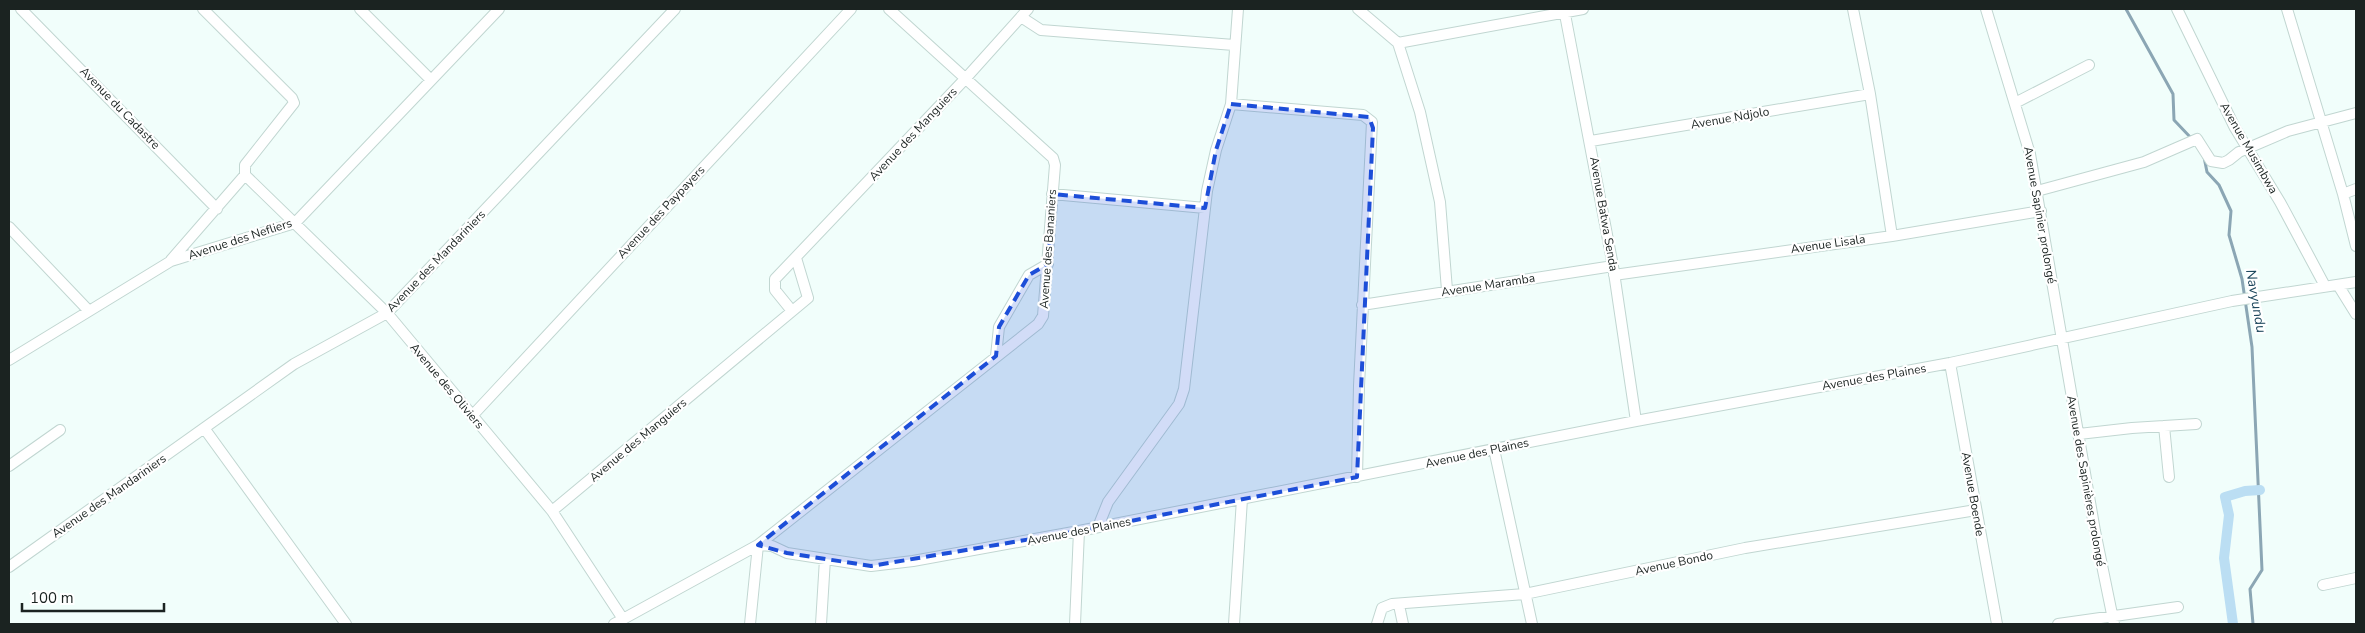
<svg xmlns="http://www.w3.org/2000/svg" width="2365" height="633" font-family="'Nunito Sans',sans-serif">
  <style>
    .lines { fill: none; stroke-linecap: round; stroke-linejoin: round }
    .stream { stroke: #8ba6b4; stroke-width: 3 }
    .canal { stroke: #bbdef3; stroke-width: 10 }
    .minor-casing { stroke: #c1d6d1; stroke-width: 12 }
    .minor { stroke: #fff; stroke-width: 10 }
    .marked { fill: #1d4ed8; fill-opacity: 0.2; stroke: #1d4ed8; stroke-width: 4; stroke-dasharray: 10 6; stroke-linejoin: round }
    .labels { text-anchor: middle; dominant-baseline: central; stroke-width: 4.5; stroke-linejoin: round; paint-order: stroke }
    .street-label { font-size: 12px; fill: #1b2321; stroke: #fff }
    .water-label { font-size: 14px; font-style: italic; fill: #1e485d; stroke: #fff }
  </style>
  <rect width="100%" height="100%" fill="#f1fefb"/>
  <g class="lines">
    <!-- stream -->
    <path class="stream" d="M 2126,9 L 2173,94 L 2174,120 L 2192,139
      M 2204,157 L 2207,172 L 2219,185 L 2231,211 L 2229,235 L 2242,279 L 2252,347 L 2262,570 L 2250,589 L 2253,624"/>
    <!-- canal -->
    <path class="canal" d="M 2233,624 L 2224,558 L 2229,515 L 2225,497 L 2245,491 L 2260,490"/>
    <!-- minor casing -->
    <g class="minor-casing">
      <path id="minor" d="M 21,9 L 217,209
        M 360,9 L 431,80
        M 1358,9 L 1398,43 L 1420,112 L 1440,202 L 1447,290
        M 1564,9 L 1613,266 L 1636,421
        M 1853,9 L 1870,94 L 1892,236
        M 1986,9 L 2030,154 L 2095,531 L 2114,624
        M 2177,9 L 2235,128 L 2280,202 L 2325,286
        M 2287,9 L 2343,194 L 2356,246
        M 1021,17 L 1041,30 L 1234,45
        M 1398,43 L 1583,9
        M 2015,103 L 2089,65
        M 1231,104 L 1363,115 L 1372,122 L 1359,386 L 1357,477
        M 1591,141 L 1870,94
        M 245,175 L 387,313 L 552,511 L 623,619
        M 2037,191 L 2144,162 L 2197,139 L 2211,161 L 2223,163 L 2229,160 L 2239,152 L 2288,131 L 2356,113
        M 1052,194 L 1205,208
        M 2343,194 L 2356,189
        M 9,227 L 88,310
        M 171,260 L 245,175 L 245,165 L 294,103 L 292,98 L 203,9
        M 1614,275 L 1892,236 L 2041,211
        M 2338,285 L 2356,314
        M 1362,305 L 1613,266
        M 792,311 L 775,290 L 775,279 L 966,78 L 1028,9
        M 996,356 L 999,327 L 1029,275 L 1048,264
        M 9,360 L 171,261 L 295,223 L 499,9
        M 1950,363 L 1997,624
        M 472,416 L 851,9
        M 2164,426 L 2169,477
        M 204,428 L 346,624
        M 2079,434 L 2132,428 L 2196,424
        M 1494,449 L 1532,624
        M 9,466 L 60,430
        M 552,511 L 808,298 L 796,258
        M 1098,527 L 1108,502 L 1179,404 L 1184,389 L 1207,191 L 1216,150 L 1231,104 L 1238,9
        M 9,567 L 294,364 L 387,313 L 675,9
        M 2323,585 L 2356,578
        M 1399,605 L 1403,624
        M 614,624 L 758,545 L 772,546 L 787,553 L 871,566 L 913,561 L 1079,531 L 1636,421 L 1950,363 L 2232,301 L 2356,282
        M 750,624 L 758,545 L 1038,324 L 1043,316 L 1055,165 L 1053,158 L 889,9
        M 821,624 L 825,559
        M 1075,624 L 1079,531
        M 1234,624 L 1242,499
        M 1377,624 L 1382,608 L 1392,604 L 1525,594 L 1745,548 L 1976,510
        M 2058,624 L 2178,607"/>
    </g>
    <!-- minor -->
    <use href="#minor" class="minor"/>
  </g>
  <!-- marked area -->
  <path class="marked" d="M 1231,104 L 1369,117 L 1373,128 L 1357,477 L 1079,531 L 871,566 L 787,553 L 758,545 L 996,356 L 999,327 L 1029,275 L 1048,264 L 1052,194 L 1205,208 L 1216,150 Z"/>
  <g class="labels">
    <!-- street labels -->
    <g class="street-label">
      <text transform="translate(120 108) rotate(46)">Avenue du Cadastre</text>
      <text transform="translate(1730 118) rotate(-10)">Avenue Ndjolo</text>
      <text transform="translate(913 134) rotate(-47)">Avenue des Manguiers</text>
      <text transform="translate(2249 148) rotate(60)">Avenue Musimbwa</text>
      <text transform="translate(661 212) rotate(-47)">Avenue des Paypayers</text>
      <text transform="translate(1604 214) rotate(80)">Avenue Batwa Senda</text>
      <text transform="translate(2040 215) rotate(80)">Avenue Sapinier prolongé</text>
      <text transform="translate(240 239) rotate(-18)">Avenue des Nefliers</text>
      <text transform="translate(1828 244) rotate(-8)">Avenue Lisala</text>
      <text transform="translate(1048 249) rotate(-86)">Avenue des Bananiers</text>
      <text transform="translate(436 261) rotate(-46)">Avenue des Mandariniers</text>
      <text transform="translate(1488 285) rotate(-9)">Avenue Maramba</text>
      <text transform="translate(1874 377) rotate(-10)">Avenue des Plaines</text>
      <text transform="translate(447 386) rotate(50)">Avenue des Oliviers</text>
      <text transform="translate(638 440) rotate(-40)">Avenue des Manguiers</text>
      <text transform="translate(1477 453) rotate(-12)">Avenue des Plaines</text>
      <text transform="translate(2086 481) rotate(80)">Avenue des Sapinières prolongé</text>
      <text transform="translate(1973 494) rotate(80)">Avenue Boende</text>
      <text transform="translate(109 496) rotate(-35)">Avenue des Mandariniers</text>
      <text transform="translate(1079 531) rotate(-11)">Avenue des Plaines</text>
      <text transform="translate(1674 563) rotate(-12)">Avenue Bondo</text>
    </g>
    <!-- water labels -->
    <g class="water-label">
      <text transform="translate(2256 301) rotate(80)">Navyundu</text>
    </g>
  </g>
  <!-- border -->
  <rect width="2365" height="633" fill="none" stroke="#1b2321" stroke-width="20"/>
  <!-- scale -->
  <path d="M22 603v8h142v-8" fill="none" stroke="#1b2321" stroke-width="2.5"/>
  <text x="30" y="603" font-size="15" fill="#1b2321" stroke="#ffffff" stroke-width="4" paint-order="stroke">100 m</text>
</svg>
